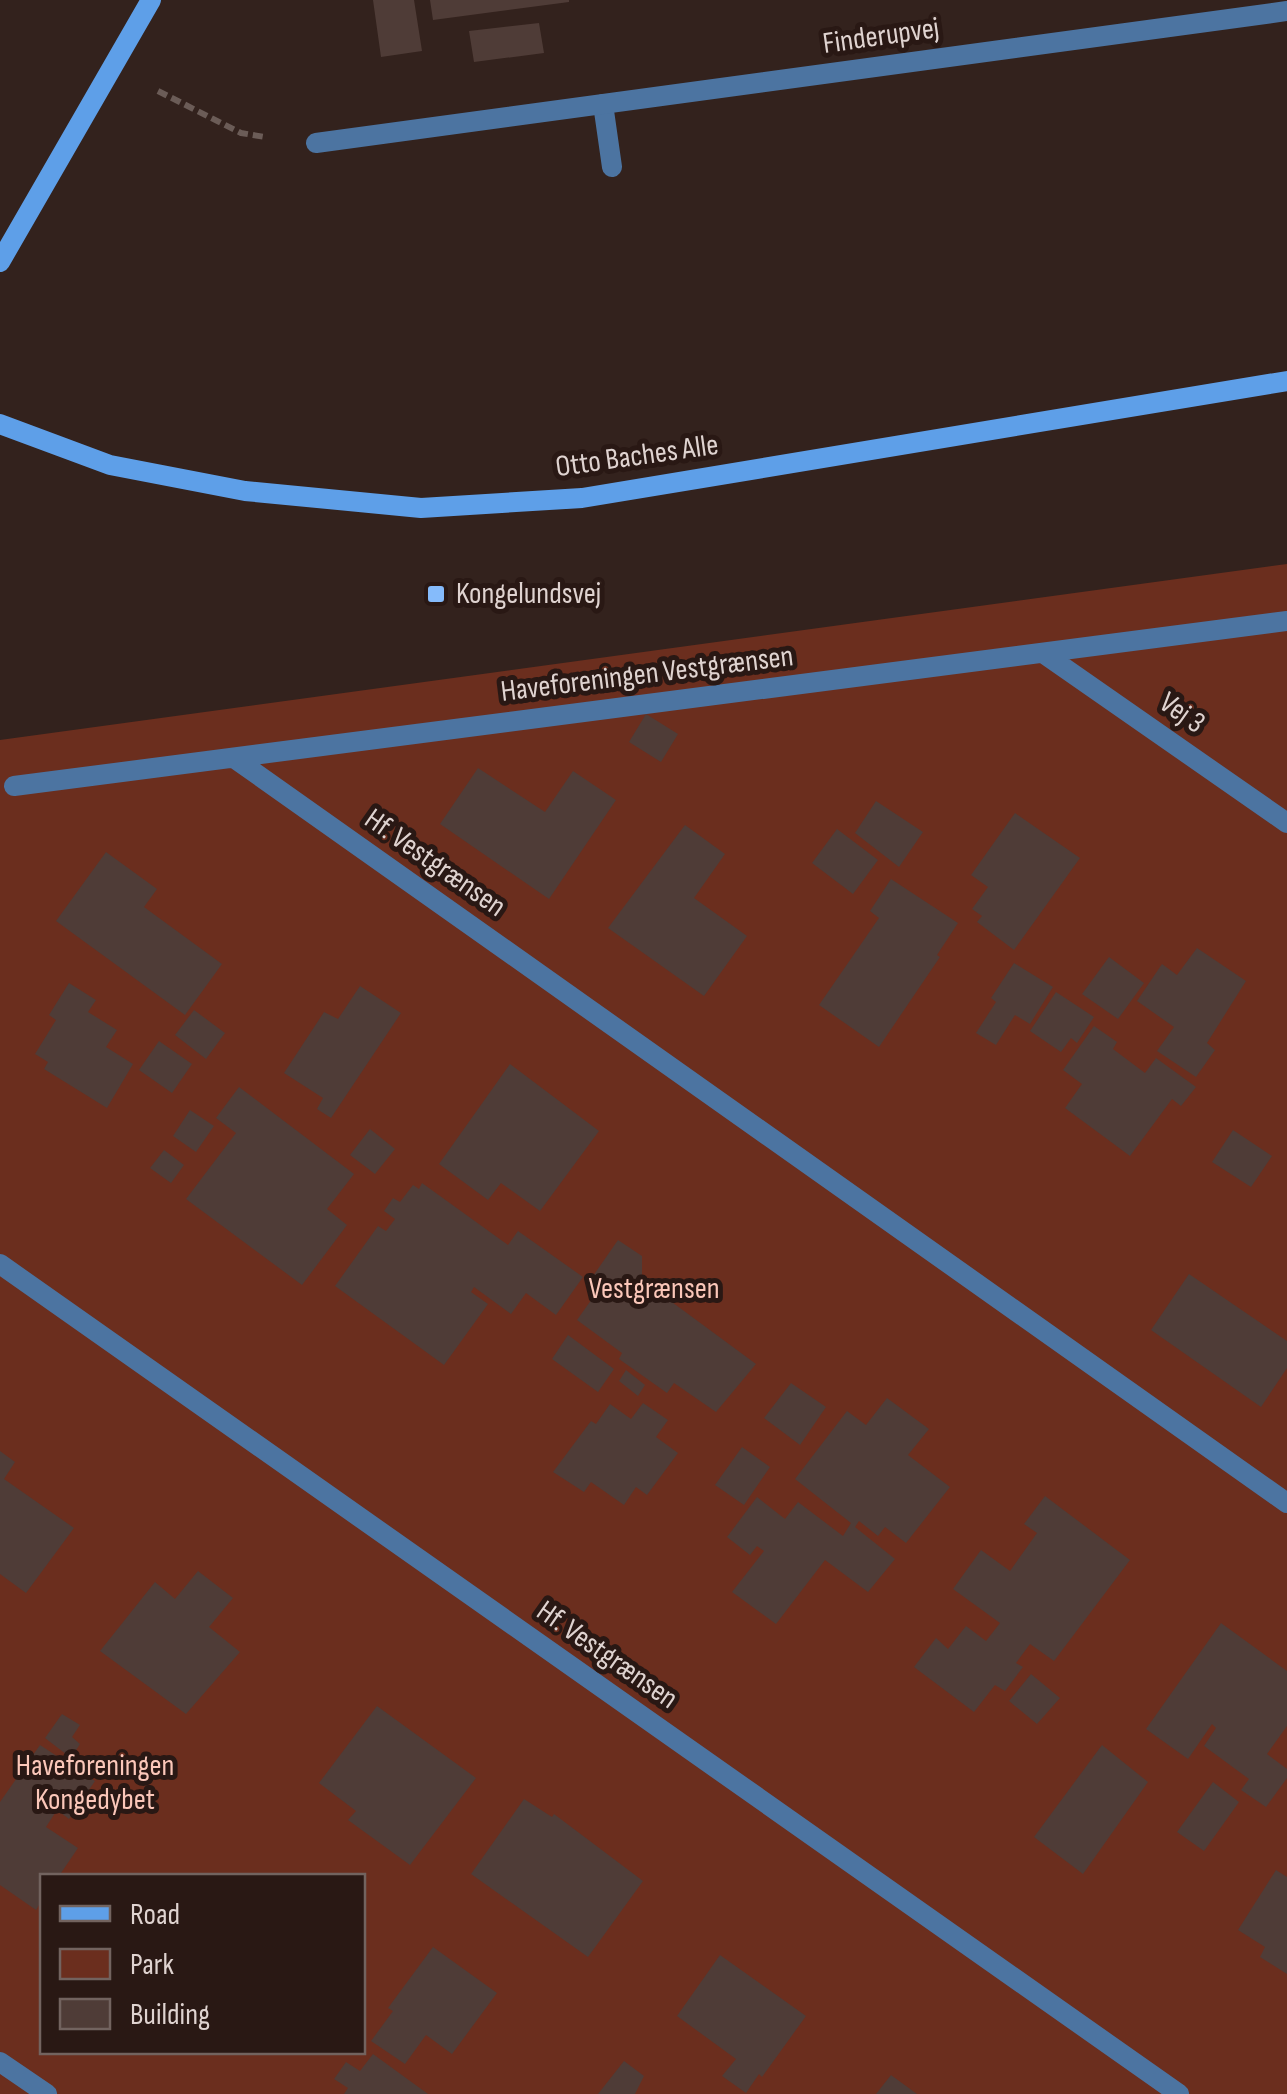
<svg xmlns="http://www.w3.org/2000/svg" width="1287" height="2094" font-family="'Sofia Sans Condensed',sans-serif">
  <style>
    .green { fill: #6b2e1e; fill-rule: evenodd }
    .building { fill: #4f3c37 }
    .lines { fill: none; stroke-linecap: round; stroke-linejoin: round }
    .path { stroke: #6b5c57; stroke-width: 6; stroke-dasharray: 10 5; stroke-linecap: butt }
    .lane { stroke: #4c74a1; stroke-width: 20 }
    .street { stroke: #4c74a1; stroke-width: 20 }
    .secondary { stroke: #5e9fe8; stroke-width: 20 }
    .poi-dot { fill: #85bbfb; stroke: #291814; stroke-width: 4 }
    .labels { text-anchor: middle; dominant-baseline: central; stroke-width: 10; stroke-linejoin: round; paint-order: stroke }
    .street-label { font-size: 30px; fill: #dfd3d0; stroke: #291814 }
    .poi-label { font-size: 30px; fill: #dfd3d0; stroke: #291814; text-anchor: start }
    .park-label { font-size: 30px; fill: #fbc7b9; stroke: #291814 }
  </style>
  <rect width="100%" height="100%" fill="#33221d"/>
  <!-- green -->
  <path class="green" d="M 1287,564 L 1287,2094 L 0,2094 L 0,740 ZM 42,1876 L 362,1876 L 362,2052 L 42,2052 Z"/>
  <!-- building -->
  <path class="building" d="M 373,0 L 414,0 L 422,51 L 381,57 Z
    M 430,0 L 569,0 L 569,2 L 433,20 Z
    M 539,23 L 544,53 L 474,62 L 469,31 Z
    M 646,714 L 678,734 L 661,762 L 629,742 Z
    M 478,768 L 545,812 L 573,771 L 616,800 L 549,899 L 440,824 Z
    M 876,801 L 923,832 L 899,867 L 855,833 Z
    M 1015,813 L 1080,858 L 1014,950 L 977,922 L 982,916 L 972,909 L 988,887 L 971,875 Z
    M 685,825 L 725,854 L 694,898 L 747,936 L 704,996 L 608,928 Z
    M 837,829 L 878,860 L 853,894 L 812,863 Z
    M 106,852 L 157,889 L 144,907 L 222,964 L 185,1015 L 56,921 Z
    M 891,879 L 958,923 L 937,955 L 940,957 L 879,1047 L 819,1005 L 879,918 L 870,911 Z
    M 1197,948 L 1246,981 L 1207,1043 L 1215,1050 L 1196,1077 L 1157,1051 L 1174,1027 L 1137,1001 L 1162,964 L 1177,975 Z
    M 1109,957 L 1144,983 L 1118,1019 L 1082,994 Z
    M 1014,963 L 1053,987 L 1030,1024 L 1015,1015 L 996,1045 L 976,1033 L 996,1002 L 991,998 Z
    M 69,983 L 96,1000 L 88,1012 L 117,1030 L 106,1047 L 133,1064 L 107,1108 L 44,1069 L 48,1062 L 35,1054 L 56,1020 L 49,1015 Z
    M 360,986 L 401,1013 L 331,1118 L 317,1109 L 323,1098 L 284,1073 L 324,1012 L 338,1019 Z
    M 1056,992 L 1094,1017 L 1077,1043 L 1071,1038 L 1061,1052 L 1030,1031 Z
    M 194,1010 L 225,1033 L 206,1059 L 175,1035 Z
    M 1094,1026 L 1117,1042 L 1113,1049 L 1145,1073 L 1156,1058 L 1196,1087 L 1181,1106 L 1172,1099 L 1130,1156 L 1065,1108 L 1082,1084 L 1063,1070 Z
    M 159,1041 L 192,1064 L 172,1093 L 139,1070 Z
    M 510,1064 L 599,1131 L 540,1211 L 501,1183 L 488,1200 L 439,1164 Z
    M 239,1087 L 354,1174 L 327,1209 L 347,1225 L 302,1285 L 186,1199 L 236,1133 L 216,1118 Z
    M 190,1110 L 214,1126 L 196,1152 L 173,1136 Z
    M 370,1129 L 395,1149 L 375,1174 L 350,1155 Z
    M 1233,1130 L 1272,1156 L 1251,1187 L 1212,1162 Z
    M 164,1150 L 184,1165 L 171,1183 L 150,1168 Z
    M 422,1183 L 508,1245 L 518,1231 L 583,1277 L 556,1315 L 526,1293 L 511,1314 L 474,1287 L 471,1292 L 488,1304 L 444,1365 L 335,1286 L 378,1226 L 386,1231 L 395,1219 L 384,1211 L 393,1198 L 400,1202 L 413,1185 L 419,1189 Z
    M 618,1240 L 642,1256 L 642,1280 L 756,1364 L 716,1412 L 674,1383 L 667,1393 L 619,1359 L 622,1353 L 577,1320 L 604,1282 L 593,1276 Z
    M 1189,1274 L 1287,1341 L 1287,1368 L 1261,1407 L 1151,1330 Z
    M 568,1335 L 614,1369 L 598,1392 L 552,1359 Z
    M 626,1370 L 645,1385 L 638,1396 L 619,1381 Z
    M 791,1383 L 826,1407 L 800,1445 L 764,1418 Z
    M 887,1398 L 929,1429 L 908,1455 L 950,1487 L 906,1543 L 885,1527 L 878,1536 L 859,1521 L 855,1527 L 895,1559 L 868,1592 L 825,1560 L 776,1624 L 732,1592 L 764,1551 L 757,1546 L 750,1555 L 727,1537 L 757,1497 L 785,1519 L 798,1502 L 843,1536 L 851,1523 L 795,1479 L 847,1411 L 866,1425 Z
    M 643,1403 L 668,1420 L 656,1437 L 678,1453 L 647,1495 L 636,1487 L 624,1505 L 591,1482 L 584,1492 L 553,1472 L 591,1421 L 596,1424 L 610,1404 L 631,1419 Z
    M 742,1447 L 770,1467 L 744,1505 L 715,1485 Z
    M 0,1451 L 15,1462 L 4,1479 L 74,1528 L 26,1593 L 0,1574 Z
    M 1045,1496 L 1130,1560 L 1054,1661 L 1030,1644 L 1016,1663 L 1023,1667 L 1005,1691 L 995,1685 L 974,1712 L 914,1667 L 936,1638 L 948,1649 L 966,1626 L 986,1641 L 1000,1623 L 953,1589 L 981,1550 L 1010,1571 L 1037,1533 L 1024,1524 Z
    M 198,1571 L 233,1598 L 209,1627 L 240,1652 L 186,1714 L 100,1651 L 155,1582 L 175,1599 Z
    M 1221,1623 L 1287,1671 L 1287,1726 L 1267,1754 L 1287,1769 L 1287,1778 L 1266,1807 L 1241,1790 L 1249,1779 L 1204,1746 L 1216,1728 L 1212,1724 L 1188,1759 L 1146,1729 Z
    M 1031,1674 L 1060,1698 L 1037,1724 L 1009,1701 Z
    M 377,1706 L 476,1778 L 410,1865 L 348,1820 L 356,1811 L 319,1783 Z
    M 62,1714 L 80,1725 L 72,1737 L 80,1744 L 71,1758 L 45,1738 Z
    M 40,1745 L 95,1781 L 69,1819 L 57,1810 L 46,1827 L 78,1848 L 59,1876 L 42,1876 L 42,1900 L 36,1910 L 0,1885 L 0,1802 Z
    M 1102,1745 L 1148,1782 L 1083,1874 L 1034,1837 Z
    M 1213,1782 L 1239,1802 L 1204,1851 L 1177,1832 Z
    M 524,1799 L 552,1817 L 554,1814 L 643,1881 L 588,1957 L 471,1874 Z
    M 1276,1870 L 1287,1877 L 1287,1974 L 1260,1957 L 1265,1947 L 1238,1930 Z
    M 433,1947 L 497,1993 L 452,2054 L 426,2035 L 405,2064 L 371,2041 L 393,2011 L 388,2008 Z
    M 720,1955 L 806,2016 L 762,2077 L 759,2074 L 746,2093 L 722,2076 L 736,2059 L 677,2016 Z
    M 373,2054 L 428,2094 L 344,2094 L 348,2088 L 334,2079 L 346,2062 L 360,2071 Z
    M 624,2061 L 644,2076 L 635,2094 L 598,2094 Z
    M 891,2075 L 917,2094 L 876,2094 Z"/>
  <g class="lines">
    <!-- path -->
    <path class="path" d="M 158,91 L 241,133 L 265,137"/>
    <!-- lane -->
    <path class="lane" d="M 603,104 L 612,167
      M 1043,653 L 1287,823
      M 234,758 L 1287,1503
      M 14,786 L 1287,621
      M 0,1264 L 1179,2094
      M 0,2062 L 47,2094"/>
    <!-- street -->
    <path class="street" d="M 316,143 L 1287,11"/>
    <!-- secondary -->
    <path class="secondary" d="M 0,262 L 151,0
      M 0,424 L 110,465 L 245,491 L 421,508 L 582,498 L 1287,381"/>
  </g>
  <!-- markers -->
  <rect class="poi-dot" x="426" y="584" width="20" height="20" rx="5"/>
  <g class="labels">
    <!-- street labels -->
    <g class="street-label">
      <text transform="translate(881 36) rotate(-8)">Finderupvej</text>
      <text transform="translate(637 456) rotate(-8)">Otto Baches Alle</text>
      <text transform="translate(647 674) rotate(-7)">Haveforeningen Vestgrænsen</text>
      <text transform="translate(1182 713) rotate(35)">Vej 3</text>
      <text transform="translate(435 863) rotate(35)">Hf. Vestgrænsen</text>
      <text transform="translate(607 1655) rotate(35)">Hf. Vestgrænsen</text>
    </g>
    <!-- poi labels -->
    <g class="poi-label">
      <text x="456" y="594">Kongelundsvej</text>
    </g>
    <!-- park labels -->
    <g class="park-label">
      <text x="654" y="1289">Vestgrænsen</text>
      <text x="95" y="1766">Haveforeningen<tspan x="95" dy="34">Kongedybet</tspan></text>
    </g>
  </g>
  <!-- legend -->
  <rect x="40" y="1874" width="325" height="180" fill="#291814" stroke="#72635f" stroke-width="2.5"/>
  <rect x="60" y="1906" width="50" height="15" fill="#5e9fe8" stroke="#72635f" stroke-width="2.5"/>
  <text x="130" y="1924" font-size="30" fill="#dfd3d0">Road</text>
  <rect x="60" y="1949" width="50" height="30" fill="#6b2e1e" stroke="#72635f" stroke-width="2.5"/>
  <text x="130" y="1974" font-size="30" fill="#dfd3d0">Park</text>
  <rect x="60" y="1999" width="50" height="30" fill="#4f3c37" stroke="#72635f" stroke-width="2.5"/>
  <text x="130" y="2024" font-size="30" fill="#dfd3d0">Building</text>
</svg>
